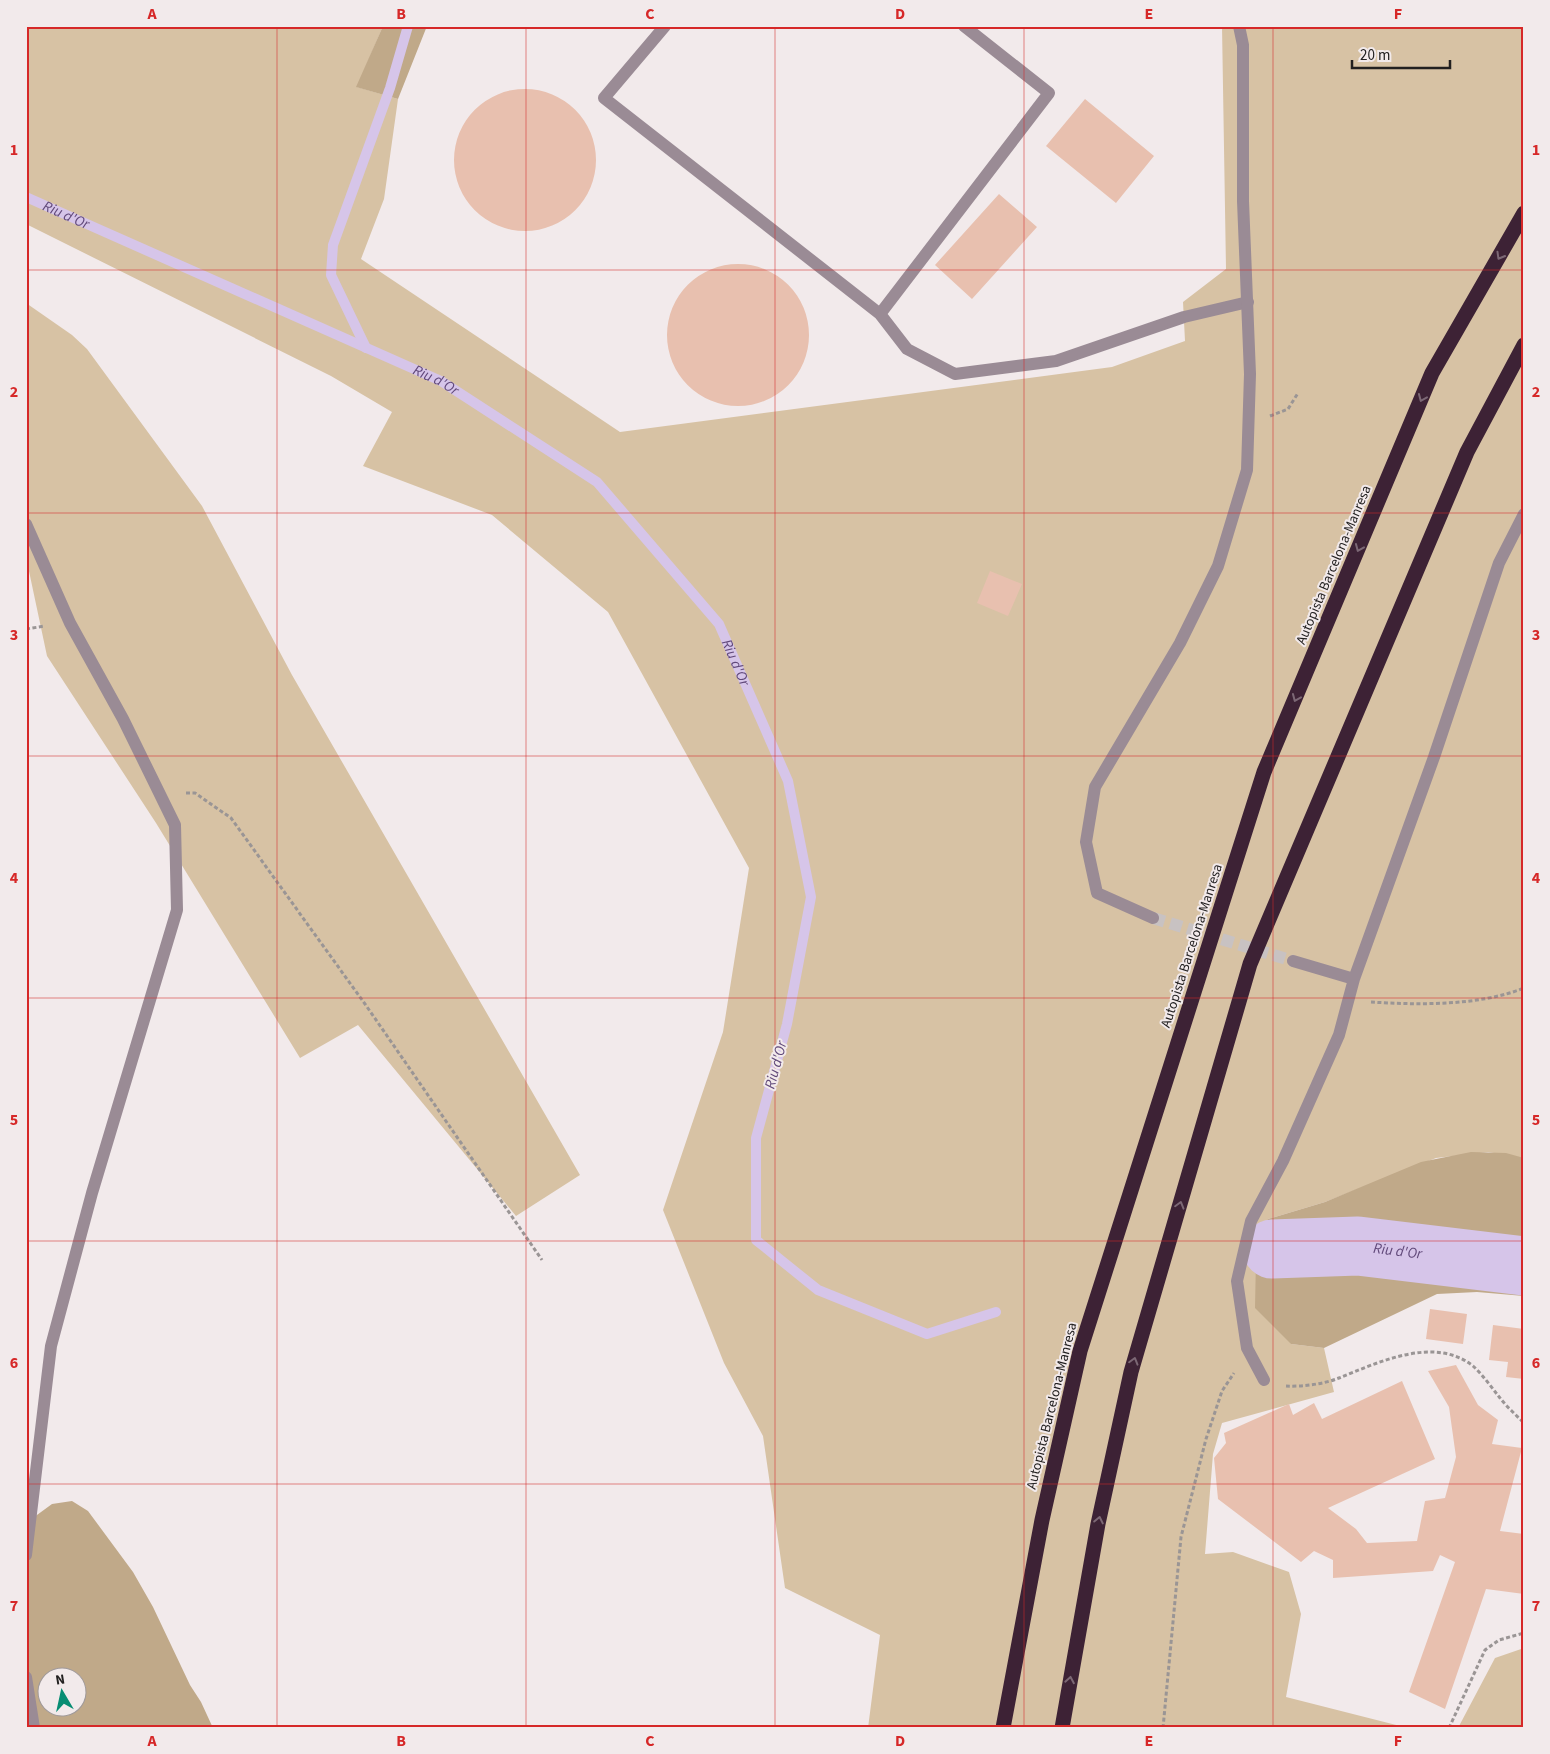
<svg xmlns="http://www.w3.org/2000/svg" width="1550" height="1754" font-family="'Source Sans 3',sans-serif">
  <style>
    .green { fill: #d7c2a4 }
    .forest { fill: #c0a989; fill-rule: evenodd }
    .lines { fill: none; stroke-linecap: round; stroke-linejoin: round }
    .stream { stroke: #d6c5e9; stroke-width: 10 }
    .river { stroke: #d6c5e9; stroke-width: 59 }
    .building { fill: #e8c0af }
    .minor-tunnel { stroke: #c8c2c2; stroke-width: 12; stroke-dasharray: 12 6; stroke-linecap: butt }
    .path { stroke: #9a9595; stroke-width: 3; stroke-dasharray: 4 2.5; stroke-linecap: butt }
    .service { stroke: #9a8b95; stroke-width: 12 }
    .minor { stroke: #9a8b95; stroke-width: 12 }
    .motorway { stroke: #3d2235; stroke-width: 15 }
    .oneway { stroke: #7c6875 }
    .grid { fill: none; stroke: #d62828; stroke-width: 1; stroke-opacity: 0.55 }
    .labels { text-anchor: middle; dominant-baseline: central; stroke-width: 4; stroke-linejoin: round; paint-order: stroke }
    .street-label { font-size: 14px; fill: #222020; stroke: #f2eaeb }
    .water-label { font-size: 15px; font-style: italic; fill: #61497a; stroke: #f2eaeb }
    .neatline { fill: none; stroke: #d62828; stroke-width: 2 }
    .grid-label { font-size: 16px; text-anchor: middle; font-weight: bold; fill: #d62828 }
  </style>
  <rect width="100%" height="100%" fill="#f2eaeb"/>
  <!-- green -->
  <path class="green" d="M 26,26 L 383,26 L 357,87 L 398,99 L 384,199 L 361,259 L 620,432 L 1112,367 L 1185,341 L 1183,302 L 1226,269 L 1222,26 L 1524,26 L 1524,1158 L 1488,1152 L 1436,1158 L 1325,1202 L 1268,1219 L 1291,1344 L 1324,1348 L 1334,1392 L 1222,1423 L 1213,1454 L 1205,1554 L 1233,1552 L 1289,1572 L 1301,1614 L 1286,1697 L 1408,1728 L 868,1728 L 880,1635 L 785,1588 L 763,1436 L 724,1363 L 663,1210 L 723,1032 L 749,868 L 608,612 L 492,515 L 363,466 L 392,412 L 331,376 L 26,224 Z
    M 26,303 L 72,335 L 87,349 L 202,506 L 292,675 L 580,1175 L 516,1216 L 358,1025 L 300,1058 L 156,823 L 47,656 L 26,557 Z
    M 1524,1648 L 1524,1728 L 1458,1728 L 1495,1658 Z"/>
  <!-- forest -->
  <path class="forest" d="M 383,26 L 427,26 L 398,99 L 356,87 Z
    M 1471,1152 L 1506,1153 L 1524,1158 L 1524,1296 L 1477,1292 L 1437,1294 L 1324,1348 L 1291,1344 L 1255,1308 L 1256,1258 L 1268,1219 L 1325,1202 L 1421,1162 Z
    M 72,1501 L 88,1511 L 133,1572 L 153,1607 L 190,1685 L 201,1702 L 213,1728 L 26,1728 L 26,1523 L 52,1504 ZM 48,1676 L 78,1676 L 78,1706 L 48,1706 Z"/>
  <g class="lines">
    <!-- stream -->
    <g class="stream">
      <path id="s1" d="M 26,197 L 441,381 L 597,482 L 719,624 L 788,781 L 811,897 L 787,1024 L 756,1138 L 756,1240 L 818,1290 L 927,1334 L 996,1312"/>
      <path d="M 366,348 L 331,275 L 333,245 L 390,88 L 408,26"/>
    </g>
    <!-- river -->
    <path class="river" id="s2" d="M 1272,1249 L 1358,1246 L 1524,1266"/>
  </g>
  <!-- building -->
  <path class="building" d="M454 160a71 71 0 1 1 142 0a71 71 0 1 1-142 0Z
    M 1085,99 L 1154,156 L 1116,203 L 1046,146 Z
    M 999,194 L 1037,227 L 972,299 L 935,265 Z
    M667 335a71 71 0 1 1 142 0a71 71 0 1 1-142 0Z
    M 990,571 L 1022,584 L 1008,616 L 977,603 Z
    M 1430,1309 L 1467,1314 L 1463,1344 L 1426,1339 Z
    M 1493,1325 L 1524,1329 L 1524,1379 L 1506,1377 L 1508,1362 L 1489,1360 Z
    M 1456,1365 L 1478,1405 L 1498,1420 L 1492,1444 L 1522,1448 L 1500,1531 L 1524,1534 L 1524,1594 L 1486,1589 L 1445,1709 L 1409,1692 L 1455,1562 L 1440,1555 L 1433,1571 L 1333,1578 L 1333,1560 L 1314,1551 L 1301,1562 L 1218,1499 L 1214,1458 L 1226,1443 L 1224,1433 L 1289,1404 L 1293,1415 L 1314,1403 L 1322,1419 L 1402,1381 L 1435,1459 L 1328,1508 L 1356,1529 L 1367,1543 L 1417,1541 L 1425,1501 L 1445,1498 L 1456,1457 L 1449,1407 L 1428,1371 Z"/>
  <g class="lines">
    <!-- minor-tunnel -->
    <path class="minor-tunnel" d="M 1153,918 L 1293,961"/>
    <!-- path -->
    <path class="path" d="M 1270,416 L 1288,409 L 1298,393
      M 26,629 L 45,626
      M 186,793 L 195,793 L 231,818 L 365,1004 L 542,1260
      M 1371,1002 C 1419,1005 1479,1006 1524,988
      M 1286,1386 C 1302,1387 1324,1384 1339,1378 C 1377,1363 1434,1335 1473,1366 C 1483,1375 1492,1388 1500,1398 C 1507,1407 1516,1415 1524,1423
      M 1163,1728 L 1181,1537 L 1206,1439 L 1222,1391 L 1234,1373
      M 1449,1728 L 1485,1650 L 1499,1640 L 1524,1633"/>
    <!-- service -->
    <path class="service" d="M 665,26 L 604,98 L 880,314 L 907,349 L 955,374 L 1056,361 L 1184,317 L 1248,302
      M 880,314 L 1049,93 L 964,26"/>
    <!-- minor -->
    <path class="minor" d="M 26,524 L 70,623 L 123,719 L 175,825 L 177,910 L 92,1193 L 51,1346 L 26,1555
      M 1153,918 L 1097,893 L 1086,842 L 1095,787 L 1180,643 L 1218,566 L 1247,470 L 1250,374 L 1243,201 L 1243,45 L 1239,26
      M 1293,961 L 1354,979
      M 1264,1380 L 1247,1348 L 1237,1281 L 1251,1221 L 1283,1161 L 1339,1035 L 1354,979 L 1434,757 L 1499,563 L 1524,514
      M 26,1677 L 34,1728"/>
    <!-- motorway -->
    <path class="motorway" d="M 1003,1728 L 1042,1520 L 1080,1351 L 1264,772 L 1432,373 L 1524,213
      M 1062,1728 L 1098,1524 L 1131,1372 L 1250,964 L 1467,452 L 1524,345"/>
  </g>
  <!-- one-way arrows -->
  <defs><path id="oneway-chevron" d="M-2-3.5L2.5 0L-2 3.5" fill="none" stroke-width="1.6" stroke-linecap="round" stroke-linejoin="round" transform="scale(1.25)"/></defs>
  <g class="oneway">
    <use href="#oneway-chevron" transform="translate(1500 256) rotate(120)"/>
    <use href="#oneway-chevron" transform="translate(1422 398) rotate(113)"/>
    <use href="#oneway-chevron" transform="translate(1359 548) rotate(113)"/>
    <use href="#oneway-chevron" transform="translate(1296 698) rotate(113)"/>
    <use href="#oneway-chevron" transform="translate(1180 1205) rotate(-74)"/>
    <use href="#oneway-chevron" transform="translate(1134 1361) rotate(-74)"/>
    <use href="#oneway-chevron" transform="translate(1099 1520) rotate(-78)"/>
    <use href="#oneway-chevron" transform="translate(1070 1680) rotate(-80)"/>
  </g>
  <!-- grid -->
  <path class="grid" d="M 277,26 L 277,1728M 526,26 L 526,1728M 775,26 L 775,1728M 1024,26 L 1024,1728M 1273,26 L 1273,1728M 26,270 L 1524,270M 26,513 L 1524,513M 26,756 L 1524,756M 26,998 L 1524,998M 26,1241 L 1524,1241M 26,1484 L 1524,1484"/>
  <g class="labels">
    <!-- street labels -->
    <g class="street-label">
      <text transform="translate(1334 565) rotate(-67)">Autopista Barcelona-Manresa</text>
      <text transform="translate(1192 946) rotate(-72)">Autopista Barcelona-Manresa</text>
      <text transform="translate(1052 1406) rotate(-76)">Autopista Barcelona-Manresa</text>
    </g>
    <!-- water labels -->
    <g class="water-label">
      <text stroke="none"><textPath href="#s1" startOffset="44">Riu d'Or</textPath></text>
      <text stroke="none"><textPath href="#s1" startOffset="449">Riu d'Or</textPath></text>
      <text stroke="none"><textPath href="#s1" startOffset="869">Riu d'Or</textPath></text>
      <text transform="translate(776 1065) rotate(-75)">Riu d'Or</text>
      <text stroke="none"><textPath href="#s2" startOffset="126">Riu d'Or</textPath></text>
    </g>
  </g>
  <!-- border -->
  <rect width="1550" height="1754" fill="none" stroke="#f2eaeb" stroke-width="55"/>
  <!-- north arrow -->
  <g transform="translate(62 1692) rotate(351)"><circle r="24" fill="#f2eaeb" stroke="#9f999a"/>
  <path d="M0-4L9 19L0 12L-9 19Z" fill="#088d73"/>
  <text y="-8" font-size="14" font-weight="bold" text-anchor="middle" fill="#222020">N</text>
  </g>
  <!-- scale -->
  <path d="M1352 60v8h98v-8" fill="none" stroke="#222020" stroke-width="2.5"/>
  <text x="1360" y="60" font-size="15" fill="#222020" stroke="#f2eaeb" stroke-width="4" paint-order="stroke">20 m</text>
  <rect x="28" y="28" width="1494" height="1698" class="neatline"/>
  <g class="grid-label">
    <text x="152" y="19">A</text>
    <text x="401" y="19">B</text>
    <text x="650" y="19">C</text>
    <text x="900" y="19">D</text>
    <text x="1149" y="19">E</text>
    <text x="1398" y="19">F</text>
    <text x="14" y="155">1</text>
    <text x="1536" y="155">1</text>
    <text x="14" y="397">2</text>
    <text x="1536" y="397">2</text>
    <text x="14" y="640">3</text>
    <text x="1536" y="640">3</text>
    <text x="14" y="883">4</text>
    <text x="1536" y="883">4</text>
    <text x="14" y="1125">5</text>
    <text x="1536" y="1125">5</text>
    <text x="14" y="1368">6</text>
    <text x="1536" y="1368">6</text>
    <text x="14" y="1611">7</text>
    <text x="1536" y="1611">7</text>
    <text x="152" y="1746">A</text>
    <text x="401" y="1746">B</text>
    <text x="650" y="1746">C</text>
    <text x="900" y="1746">D</text>
    <text x="1149" y="1746">E</text>
    <text x="1398" y="1746">F</text>
  </g>
</svg>
